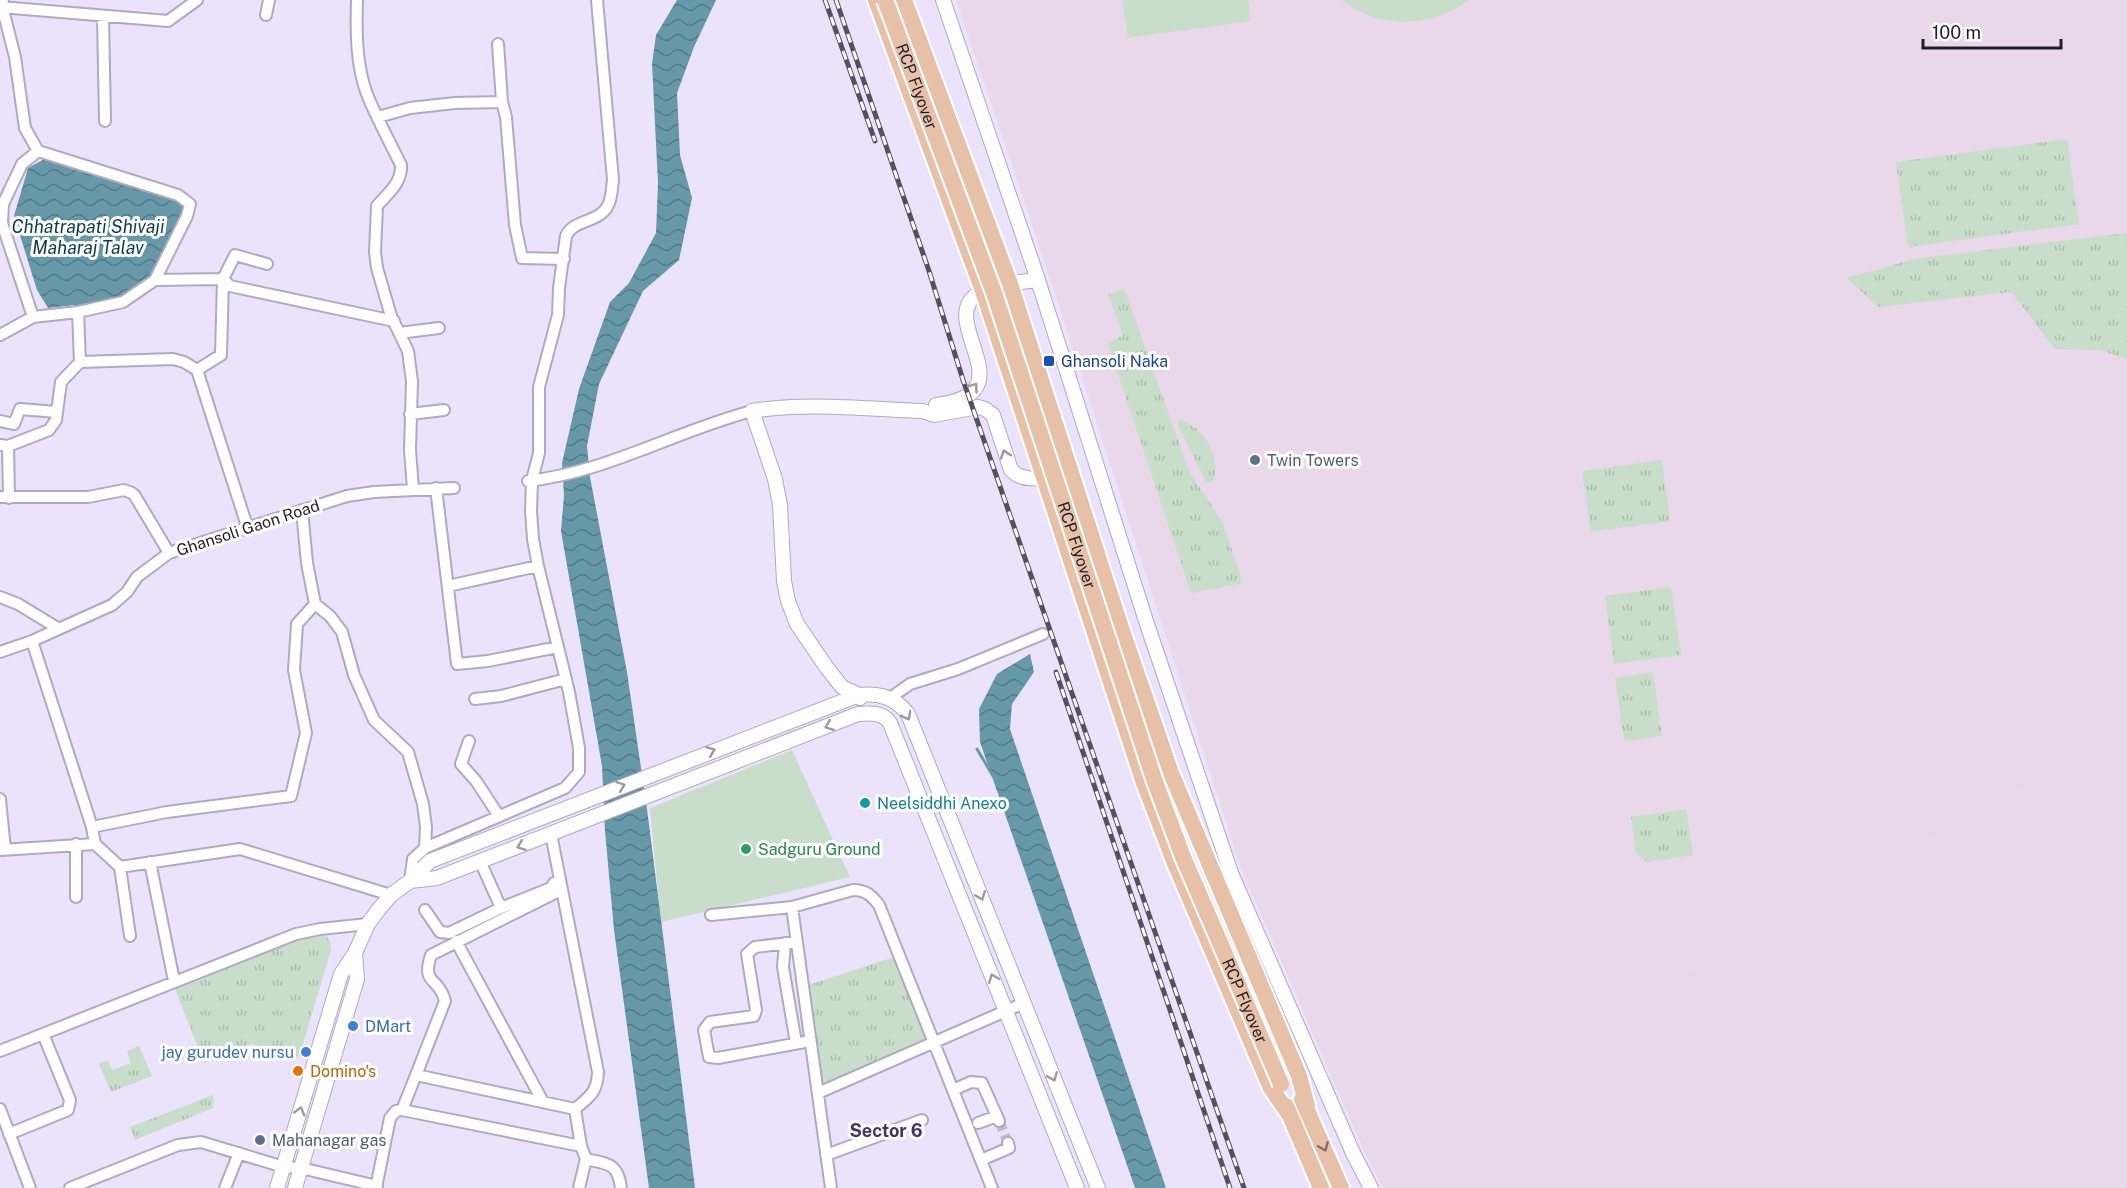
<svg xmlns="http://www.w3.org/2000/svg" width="2127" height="1188" font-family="'Public Sans',sans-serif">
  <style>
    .commercial { fill: #e8d8ea }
    .industrial { fill: #e9d8e9 }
    .grass { fill: url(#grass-tufts) }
    .pitch { fill: #c8ddca }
    .water { fill: url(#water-waves) }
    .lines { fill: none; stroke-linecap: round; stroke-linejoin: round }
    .stream { stroke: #6698a8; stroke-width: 3 }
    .minor-tunnel { stroke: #c2bbd1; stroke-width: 10; stroke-dasharray: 10 5; stroke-linecap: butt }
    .minor-casing { stroke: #b1a9c1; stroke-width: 14 }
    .tertiary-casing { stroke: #b1a9c1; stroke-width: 16 }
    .primary-casing { stroke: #fff; stroke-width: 20 }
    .minor { stroke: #fff; stroke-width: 10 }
    .tertiary { stroke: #fff; stroke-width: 14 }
    .primary { stroke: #e6c1a7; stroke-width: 16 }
    .rail-casing { stroke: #55505e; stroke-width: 5 }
    .rail { stroke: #fff; stroke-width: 3; stroke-dasharray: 9; stroke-linecap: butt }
    .primary-bridge-casing { stroke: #fff; stroke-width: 20; stroke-linecap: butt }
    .primary-bridge { stroke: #e6c1a7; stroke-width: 16 }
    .oneway { stroke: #9a999d }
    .oneway2 { stroke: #826e66 }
    .transit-dot { fill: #1a4fb4; stroke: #fff; stroke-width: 2 }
    .service-dot { fill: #5c6f8a; stroke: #fff; stroke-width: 2 }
    .culture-dot { fill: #0f9aa8; stroke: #fff; stroke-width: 2 }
    .leisure-dot { fill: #2e9e5b; stroke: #fff; stroke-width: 2 }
    .shop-dot { fill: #3f7fe0; stroke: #fff; stroke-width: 2 }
    .food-dot { fill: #e8710a; stroke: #fff; stroke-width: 2 }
    .labels { text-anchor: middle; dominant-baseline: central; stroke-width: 6; stroke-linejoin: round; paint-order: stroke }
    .street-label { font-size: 16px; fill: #1f1c25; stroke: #fff }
    .transit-label { font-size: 16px; fill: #164399; stroke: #fff; text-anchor: start }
    .service-label { font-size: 16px; fill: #4e5e75; stroke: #fff; text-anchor: start }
    .culture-label { font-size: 16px; fill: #0d838f; stroke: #fff; text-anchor: start }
    .leisure-label { font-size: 16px; fill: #27864d; stroke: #fff; text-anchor: start }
    .shop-label { font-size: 16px; fill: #366cbe; stroke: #fff; text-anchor: start }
    .food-label { font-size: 16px; fill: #c56008; stroke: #fff; text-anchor: start }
    .water-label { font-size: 18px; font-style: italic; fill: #0c3b48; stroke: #fff }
    .neighbourhood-label { font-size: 18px; font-weight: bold; fill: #47326d; stroke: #fff }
  </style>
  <defs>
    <pattern id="grass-tufts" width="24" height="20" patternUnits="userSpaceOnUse" patternTransform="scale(1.5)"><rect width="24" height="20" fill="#c8ddca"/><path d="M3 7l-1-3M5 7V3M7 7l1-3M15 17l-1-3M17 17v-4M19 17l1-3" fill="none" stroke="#abbdad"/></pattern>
    <pattern id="water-waves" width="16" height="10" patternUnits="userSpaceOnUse" patternTransform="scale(1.5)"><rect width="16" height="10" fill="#6698a8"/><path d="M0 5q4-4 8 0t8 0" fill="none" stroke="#537b89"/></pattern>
  </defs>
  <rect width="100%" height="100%" fill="#ebe3fc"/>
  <!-- commercial -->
  <path class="commercial" d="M 956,0 L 2127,0 L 2127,732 L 1363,1149 L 1242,871 L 1047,269 Z"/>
  <!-- industrial -->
  <path class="industrial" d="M 2127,732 L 2127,1188 L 1383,1188 L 1363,1149 Z"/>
  <!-- grass -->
  <path class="grass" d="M 2067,139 L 2079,224 L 1908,247 L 1896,162 Z
    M 2127,233 L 2127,359 L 2100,350 L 2055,349 L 2011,292 L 1878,307 L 1847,278 L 1914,259 Z
    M 1124,288 L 1189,471 L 1223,523 L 1243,583 L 1191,593 L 1108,344 L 1123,335 L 1108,295 Z
    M 1180,420 C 1187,423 1196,427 1201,433 C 1211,444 1220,468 1212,482 L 1206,482 L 1178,426 L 1178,421 Z
    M 1662,460 L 1670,521 L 1591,532 L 1582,471 Z
    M 1671,587 L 1681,655 L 1614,664 L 1605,596 Z
    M 1653,672 L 1662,736 L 1624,741 L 1615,678 Z
    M 1686,809 L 1693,855 L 1647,862 L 1636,853 L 1631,817 Z
    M 320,935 L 327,937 L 330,942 L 331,950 L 299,1057 L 251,1044 L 204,1063 L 175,989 L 296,938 Z
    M 894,957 L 928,1041 L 817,1088 L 802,987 Z
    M 139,1046 L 152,1076 L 111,1092 L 99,1064 L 108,1060 L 112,1070 L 131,1063 L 127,1051 Z
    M 213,1095 L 214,1102 L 213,1108 L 135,1140 L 130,1127 Z"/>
  <!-- pitch -->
  <path class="pitch" d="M 1122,0 L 1248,0 L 1251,21 L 1128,38 Z
    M 1342,0 L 1469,0 C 1432,28 1379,30 1342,0 Z
    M 792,750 L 850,877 L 661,922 L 650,808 Z"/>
  <!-- water -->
  <path class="water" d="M 677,0 L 716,0 L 694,47 L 677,93 L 680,155 L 692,198 L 679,260 L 643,291 L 599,384 L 587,446 L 590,477 L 627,672 L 647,809 L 695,1188 L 649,1188 L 614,930 L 605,831 L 602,766 L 561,531 L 564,495 L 562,463 L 579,389 L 610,302 L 629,283 L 656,233 L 658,183 L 652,64 L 656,35 Z
    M 50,156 L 181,200 L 186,205 L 186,211 L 147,280 L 112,301 L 48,308 L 37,290 L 14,216 L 28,168 Z
    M 1030,654 L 1034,672 L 1012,704 L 1010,729 L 1166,1188 L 1135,1188 L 980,742 L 979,709 L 997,674 Z"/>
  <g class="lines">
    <!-- stream -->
    <path class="stream" d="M 977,749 L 993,776"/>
    <!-- minor-tunnel -->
    <path class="minor-tunnel" d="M 999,1121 L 1008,1143"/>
    <!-- minor casing -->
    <g class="minor-casing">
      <path id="minor" d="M 3,0 L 2,6 L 15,57 L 25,128 L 38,151 L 178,195 L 190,204 L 187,216 L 155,280
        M 357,0 C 356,32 356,67 368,97 C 378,120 390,143 401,165 C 402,183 388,193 377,206 L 375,252 L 377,268 L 391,316 L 408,351 L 412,381 L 410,450 L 413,489
        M 0,7 L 168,21 L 197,0
        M 266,15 L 269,0
        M 103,17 L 105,121
        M 498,44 L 502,102
        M 378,117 L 410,108 L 455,103 L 502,102 L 506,117 L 515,225 L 522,258 L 564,259
        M 78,312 L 80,362
        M 33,317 L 2,223 L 3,204 L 22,164 L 38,151
        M 399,333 L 439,328
        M 0,335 L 33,317 L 78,312 L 123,302 L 155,280 L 223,279 L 235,255 L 267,264
        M 197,370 L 221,355 L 223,279 L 230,286 L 394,321
        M 410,414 L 444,410
        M 0,421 L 14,424 L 20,409 L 57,412
        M 0,445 L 8,446 L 49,430 L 56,420 L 61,382 L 80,362 L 173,359 L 184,362 L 197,370 L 247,526
        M 8,446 L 9,498
        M 528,481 C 607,472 676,431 752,411
        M 436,488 L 457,664 L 488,661 L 558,647
        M 0,497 L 88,497 L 124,490 L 132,493 L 135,496 L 169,553
        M 448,586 L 538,566
        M 0,597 L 18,604 L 59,629
        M 315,604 L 330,616 L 342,632 L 354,675 L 374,720 L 408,752 L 423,804 L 426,827 L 425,848
        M 32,641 L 92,827 L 95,844 L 120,867 L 240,849 L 391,895
        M 0,652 L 32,641 L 112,605 L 127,592 L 137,577 L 169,553 L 347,496 L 374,492 L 454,488
        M 890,698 L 910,684 L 958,669 L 1043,634
        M 475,699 L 501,696 L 566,679
        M 469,741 L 461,764 L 476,781 L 499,816
        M 0,799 L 5,850
        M 92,827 L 167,812 L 291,796 L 306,733 L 294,670 L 297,624 L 315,604 L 307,563 L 302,510
        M 551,834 L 598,1072 C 597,1093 590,1096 575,1109
        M 0,850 L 95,844
        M 150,862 L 174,981
        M 120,867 L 130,936
        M 410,881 L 413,859 L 425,848 L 565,788 L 579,772 L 579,748 L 569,692 L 538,566 L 533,539 L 531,511 L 532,480 L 539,453 L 539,387 L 558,315 L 559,288 L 566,236 C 573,218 604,224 610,200 C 612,193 612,186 613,180 L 597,0
        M 76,897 L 76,844
        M 792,907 L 831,1188
        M 501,908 L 551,888 L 554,883
        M 425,910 L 440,932 L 449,933 L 501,908 L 480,861
        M 711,915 L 792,907 L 853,890 C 866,890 871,895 879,905 L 992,1188
        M 456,941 L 543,1102
        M 797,942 L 755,947 L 747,954 L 756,1010 L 754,1016 L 710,1022 L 704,1030 L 709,1057 L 718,1058 L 810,1041
        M 785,943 L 783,967 L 796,1043
        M 0,1051 L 296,934 L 320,929 L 368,924
        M 416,1075 L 445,1001 C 439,976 421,986 431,955 L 561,890
        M 953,1090 L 971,1082 L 982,1083 L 999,1121
        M 818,1093 L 1024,1003
        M 0,1109 L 30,1188
        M 575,1109 L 581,1146 L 586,1159 L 579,1188
        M 402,1110 L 416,1075 L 575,1109
        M 978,1123 L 997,1116
        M 9,1134 L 68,1110 L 70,1100 L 43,1034
        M 826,1155 L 922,1120
        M 586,1159 C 608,1164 618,1163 621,1188
        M 981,1160 L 1009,1148 L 1008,1143
        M 70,1188 L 178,1145 L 201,1142 L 284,1167 L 301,1168 L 377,1186
        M 225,1188 L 239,1153
        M 376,1188 L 390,1118 L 396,1111 L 402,1110 L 581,1146"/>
    </g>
    <!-- tertiary casing -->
    <g class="tertiary-casing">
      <path id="tertiary" d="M 943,0 L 1038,280 L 1146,621 L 1231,873 L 1353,1153 L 1371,1188
        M 936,405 C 1029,394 938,324 976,295 C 990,284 1021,282 1038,280
        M 860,698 L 859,695 L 842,687 L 827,668 L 797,624 L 788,601 L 784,581 L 780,505 L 775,479 L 752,411 C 808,402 866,409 923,411 L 934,415 L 978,407 L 985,409 L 993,415 L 1011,470 C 1023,482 1037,479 1053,474
        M 410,881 L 437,878 L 858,714 C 870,713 883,712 890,723 L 1077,1188
        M 277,1188 L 341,974 L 355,953 L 368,924 L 379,909 L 391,895 L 410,881 L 430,861 L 859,695 C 879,693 895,697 908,714 L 1098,1188
        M 295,1188 L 357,979 L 355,953"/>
    </g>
    <!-- primary casing -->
    <g class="primary-casing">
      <path id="primary" d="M 876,0 L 983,291 L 1144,783 L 1174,861 L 1271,1088 L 1289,1114
        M 904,0 L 1010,284 L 1120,625 L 1171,773 L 1299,1076 L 1307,1106
        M 1302,1099 L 1341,1188
        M 1286,1106 L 1321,1188"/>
    </g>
    <!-- minor -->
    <use href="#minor" class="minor"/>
    <!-- tertiary -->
    <use href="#tertiary" class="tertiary"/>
    <!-- primary -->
    <use href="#primary" class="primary"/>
    <!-- rail casing -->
    <g class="rail-casing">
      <path id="rail" d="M 825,0 L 875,141
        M 836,0 L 929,271 L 963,380 L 1244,1188
        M 1056,672 L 1230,1188"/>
    </g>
    <!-- rail -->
    <use href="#rail" class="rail"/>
    <!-- primary-bridge casing -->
    <g class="primary-bridge-casing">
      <g id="primary-bridge">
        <path id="s1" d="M 885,0 L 994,293 L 1154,779 L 1183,857 L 1281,1084"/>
      </g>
    </g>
    <!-- primary-bridge -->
    <use href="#primary-bridge" class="primary-bridge"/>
  </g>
  <!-- one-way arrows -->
  <defs><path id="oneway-chevron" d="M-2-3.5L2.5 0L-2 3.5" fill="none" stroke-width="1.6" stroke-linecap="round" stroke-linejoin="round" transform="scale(1.5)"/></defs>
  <g class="oneway">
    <use href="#oneway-chevron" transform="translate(974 387) rotate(-54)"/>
    <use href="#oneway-chevron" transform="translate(1005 454) rotate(-108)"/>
    <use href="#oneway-chevron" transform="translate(907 716) rotate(62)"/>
    <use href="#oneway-chevron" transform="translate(829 726) rotate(159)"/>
    <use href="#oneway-chevron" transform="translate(711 751) rotate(-21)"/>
    <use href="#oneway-chevron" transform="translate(621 786) rotate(-21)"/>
    <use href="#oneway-chevron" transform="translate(521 846) rotate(159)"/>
    <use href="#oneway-chevron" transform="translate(981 896) rotate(68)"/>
    <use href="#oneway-chevron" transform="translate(993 978) rotate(-112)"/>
    <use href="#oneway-chevron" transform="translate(1053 1077) rotate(68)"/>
    <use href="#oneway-chevron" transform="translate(300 1111) rotate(-74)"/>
  </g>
  <use class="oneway2" href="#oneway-chevron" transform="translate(1324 1147) rotate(67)"/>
  <!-- markers -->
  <rect class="transit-dot" x="1043" y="355" width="12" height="12" rx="3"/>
  <g class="service-dot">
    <circle cx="1255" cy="460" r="6"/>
    <circle cx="260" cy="1140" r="6"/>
  </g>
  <circle class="culture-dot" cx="865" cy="803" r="6"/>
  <circle class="leisure-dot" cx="746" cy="849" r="6"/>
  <g class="shop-dot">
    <circle cx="353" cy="1026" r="6"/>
    <circle cx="306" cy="1052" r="6"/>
  </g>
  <circle class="food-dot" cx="298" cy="1071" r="6"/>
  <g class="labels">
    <!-- street labels -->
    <g class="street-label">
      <text stroke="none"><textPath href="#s1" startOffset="92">RCP Flyover</textPath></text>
      <text transform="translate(248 528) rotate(-18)">Ghansoli Gaon Road</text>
      <text stroke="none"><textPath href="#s1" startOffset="578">RCP Flyover</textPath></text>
      <text stroke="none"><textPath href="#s1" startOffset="1064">RCP Flyover</textPath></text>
    </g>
    <!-- transit labels -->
    <g class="transit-label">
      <text x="1061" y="361">Ghansoli Naka</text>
    </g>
    <!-- service labels -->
    <g class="service-label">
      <text x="1267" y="460">Twin Towers</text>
      <text x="272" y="1140">Mahanagar gas</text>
    </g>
    <!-- culture labels -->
    <g class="culture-label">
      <text x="877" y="803">Neelsiddhi Anexo</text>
    </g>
    <!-- leisure labels -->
    <g class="leisure-label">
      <text x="758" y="849">Sadguru Ground</text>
    </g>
    <!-- shop labels -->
    <g class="shop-label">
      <text x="365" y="1026">DMart</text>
      <text x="294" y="1052" text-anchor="end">jay gurudev nursu</text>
    </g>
    <!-- food labels -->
    <g class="food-label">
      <text x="310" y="1071">Domino's</text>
    </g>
    <!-- water labels -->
    <g class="water-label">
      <text x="88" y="226">Chhatrapati Shivaji<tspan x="88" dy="21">Maharaj Talav</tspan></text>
    </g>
    <!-- neighbourhood labels -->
    <g class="neighbourhood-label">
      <text x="886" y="1130">Sector 6</text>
    </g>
  </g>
  <!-- scale -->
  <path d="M1923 39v9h138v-9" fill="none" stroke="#1f1c25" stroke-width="3"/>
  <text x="1932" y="39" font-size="18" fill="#1f1c25" stroke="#ffffff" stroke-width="4.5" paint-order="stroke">100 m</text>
</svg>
